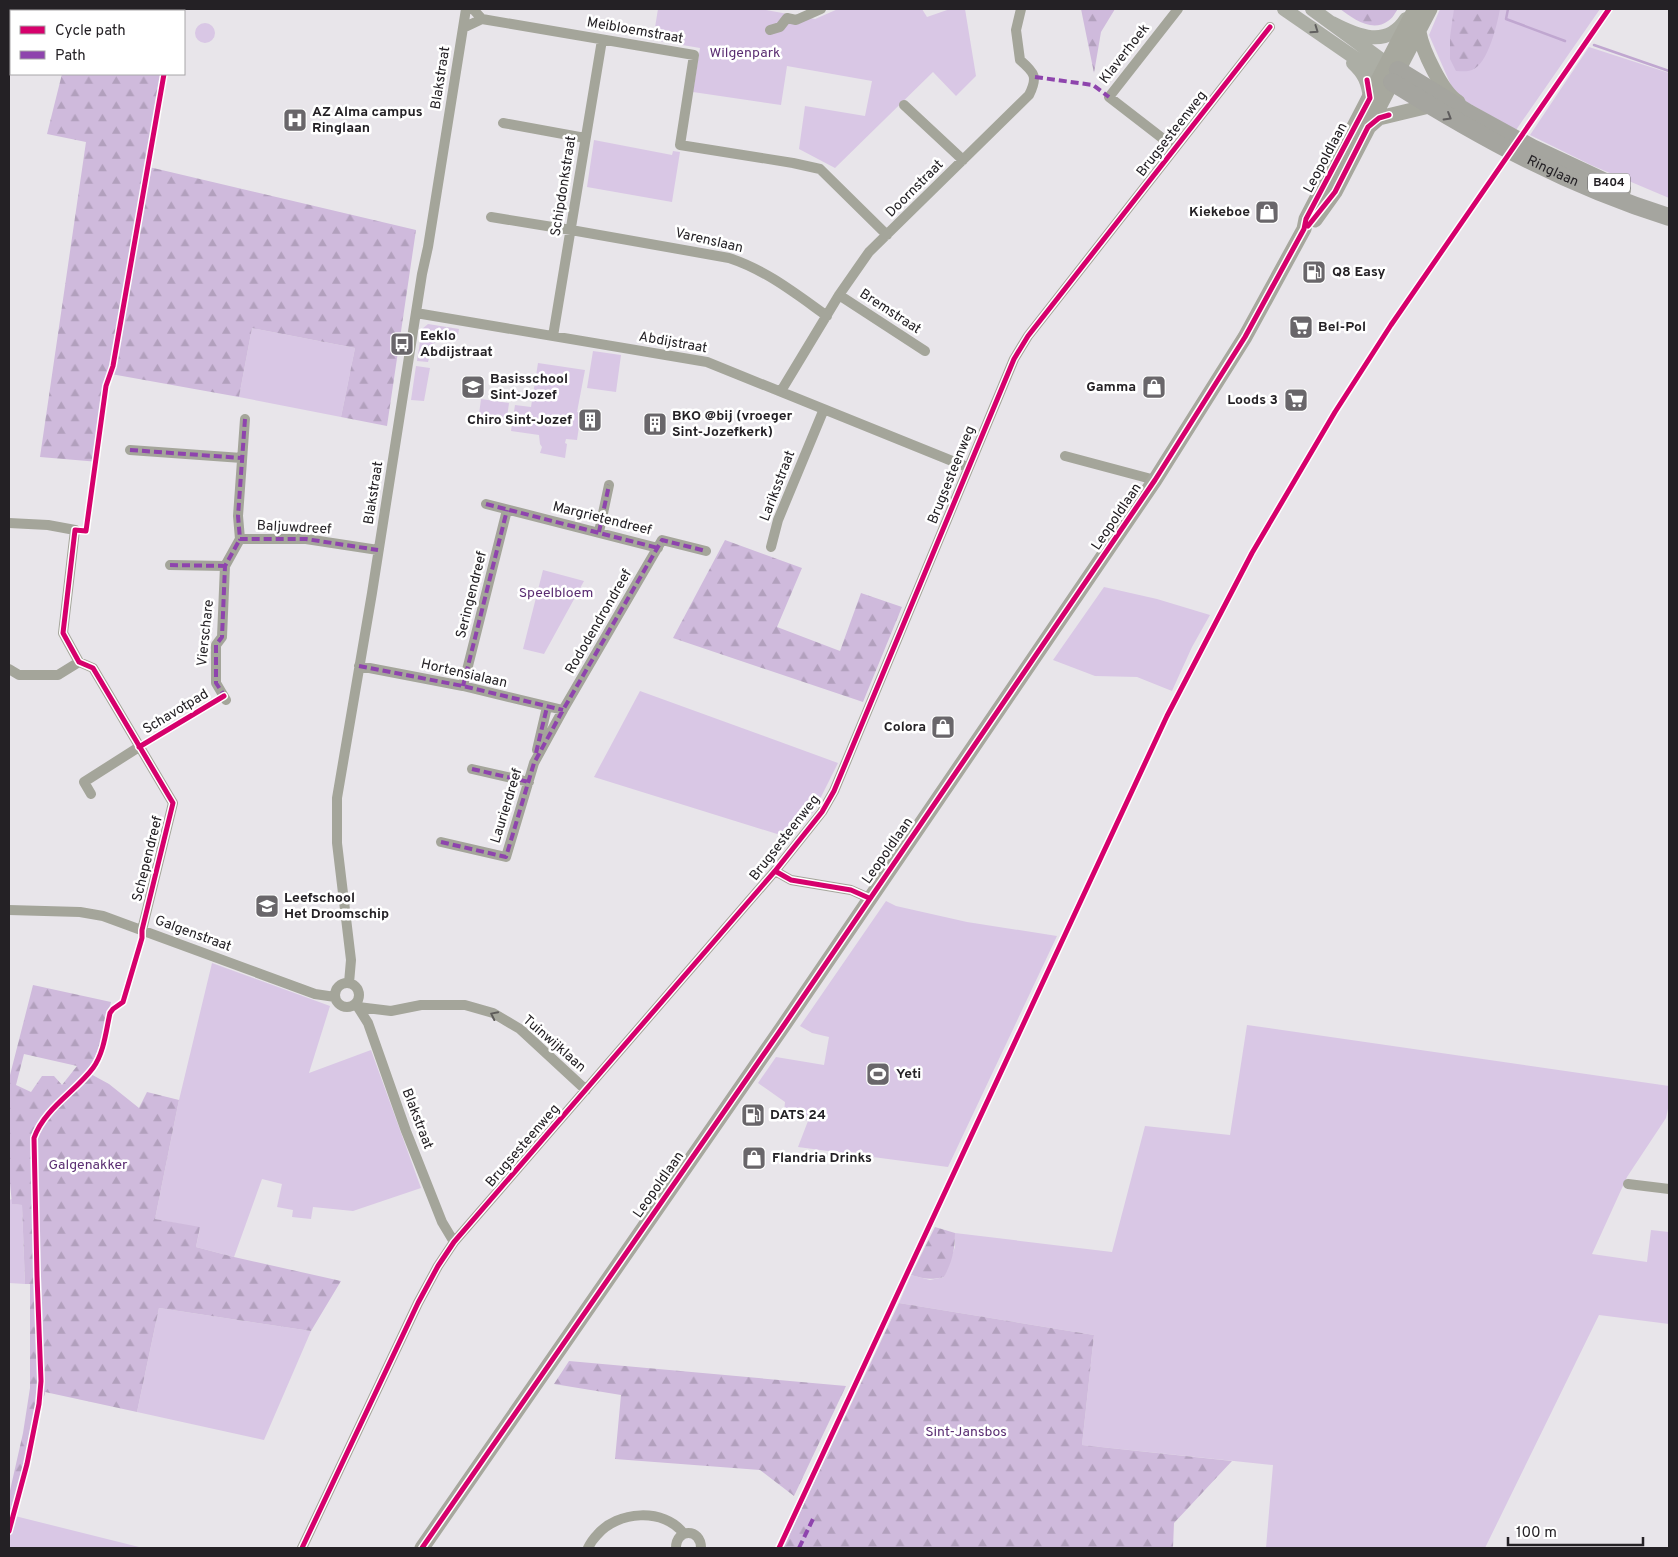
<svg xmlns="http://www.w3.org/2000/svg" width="1678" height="1557" font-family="Overpass,sans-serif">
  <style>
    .green { fill: #d9c7e5 }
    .forest { fill: url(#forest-firs); fill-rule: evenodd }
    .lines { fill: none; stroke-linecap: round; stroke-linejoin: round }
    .stream { stroke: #c0a7d0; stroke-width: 2.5 }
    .street { stroke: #a4a59a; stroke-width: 10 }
    .secondary { stroke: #acaea5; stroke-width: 14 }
    .primary { stroke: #a7a89e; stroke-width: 15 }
    .highway { stroke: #a5a59f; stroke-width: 18 }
    .rail { stroke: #acaca9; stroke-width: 2.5; stroke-dasharray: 10 5; stroke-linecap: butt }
    .quiet { stroke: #8e44ad; stroke-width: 4; stroke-dasharray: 8 4; stroke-linecap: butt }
    .cycleway-casing { stroke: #fff; stroke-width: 8 }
    .cycleway { stroke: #d6006c; stroke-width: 5 }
    .oneway { stroke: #61605f }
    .oneway2 { stroke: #5e5c5c }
    .oneway3 { stroke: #5e5c5a }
    .labels { text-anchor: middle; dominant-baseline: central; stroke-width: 5; stroke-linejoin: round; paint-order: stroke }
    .shield { fill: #fff; stroke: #666466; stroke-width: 1 }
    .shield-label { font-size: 12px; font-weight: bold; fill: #242125 }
    .street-label { font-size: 14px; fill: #242125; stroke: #fff }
    .park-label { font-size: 14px; fill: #5a2d72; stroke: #fff }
    .poi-label { font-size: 14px; font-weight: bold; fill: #242125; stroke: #fff; text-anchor: start }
  </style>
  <defs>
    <pattern id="forest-firs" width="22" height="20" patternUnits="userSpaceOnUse" patternTransform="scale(1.25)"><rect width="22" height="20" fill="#cfbadc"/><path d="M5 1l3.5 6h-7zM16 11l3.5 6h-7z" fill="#b2a0bd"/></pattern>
  </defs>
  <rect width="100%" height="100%" fill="#e8e5ea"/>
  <!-- green -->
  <path class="green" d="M 658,9 L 761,9 L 815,19 L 838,9 L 922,9 L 927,17 L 950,9 L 965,9 L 976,76 L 956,96 L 933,72 L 835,168 L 799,149 L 805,106 L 865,116 L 872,81 L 787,66 L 781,105 L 693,92 L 700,48 L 653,40 Z
    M 1440,9 L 1600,9 L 1516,130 L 1458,97 L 1450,83 L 1429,35 Z
    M195 33a10 10 0 1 1 20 0a10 10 0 1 1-20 0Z
    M 1589,47 L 1669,73 L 1669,198 L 1591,165 L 1530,135 Z
    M 594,140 L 672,155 L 673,151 L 680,152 L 672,202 L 587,187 Z
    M 428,324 L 459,329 L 457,341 C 449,334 441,338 433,344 L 428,362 L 417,361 L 422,329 Z
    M 252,328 L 355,348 L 341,417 L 239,397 Z
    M 593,351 L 621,355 L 616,392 L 587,388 Z
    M 538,363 L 585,370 L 577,412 L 581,413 L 577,440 L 566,439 L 565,443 L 567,444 L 565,458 L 540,453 L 542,447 L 540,444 L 539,435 L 511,431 L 515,405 L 531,407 Z
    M 416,366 L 430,368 L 424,401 L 411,400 Z
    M 481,399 L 509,403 L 507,418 L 499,425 L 478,422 Z
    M 543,570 L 584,581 L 544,654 L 523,649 Z
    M 1104,587 L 1157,599 L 1210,615 L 1192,647 L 1172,691 L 1137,677 L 1095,676 L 1053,660 Z
    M 640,691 L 838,763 L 814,811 L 790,838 L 594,777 Z
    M 886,901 L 896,906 L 967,922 L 1057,936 L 948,1167 L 798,1147 L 808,1121 L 797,1115 L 784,1112 L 785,1102 L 758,1083 L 776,1057 L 824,1065 L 829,1037 L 812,1033 L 800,1026 Z
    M 212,963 L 330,1006 L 309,1073 L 371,1050 L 421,1188 L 353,1211 L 313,1207 L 311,1219 L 292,1217 L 293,1210 L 277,1207 L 282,1184 L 262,1179 L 234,1257 L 196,1247 L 200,1228 L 155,1219 L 179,1100 Z
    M 1247,1025 L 1669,1086 L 1669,1104 L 1666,1118 L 1627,1177 L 1592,1254 L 1647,1262 L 1651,1230 L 1669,1232 L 1669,1324 L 1599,1315 L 1485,1548 L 1266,1548 L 1273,1465 L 1082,1445 L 1094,1335 L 899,1303 L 911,1275 L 930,1280 L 944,1277 L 955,1247 L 955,1233 L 1112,1252 L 1145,1126 L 1230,1135 Z
    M 12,1199 L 13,1204 L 22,1205 L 25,1284 L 9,1283 L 9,1200 Z
    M 159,1308 L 311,1331 L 264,1440 L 137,1412 Z
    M 15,1516 L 143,1548 L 9,1548 L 9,1539 Z"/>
  <!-- forest -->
  <path class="forest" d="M 1081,9 L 1115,9 L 1101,32 L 1094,73 Z
    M 1340,9 L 1398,9 C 1395,13 1392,19 1388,21 C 1372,33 1352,18 1340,9 Z
    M 1454,9 L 1500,9 C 1497,25 1488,64 1472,70 C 1467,72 1462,71 1456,71 L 1450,59 L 1450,37 Z
    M 62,74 L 164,74 L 149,167 L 416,230 L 387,426 L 341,417 L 355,348 L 252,328 L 239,397 L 111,374 L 99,462 L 40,457 L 86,142 L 47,134 Z
    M 725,540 L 802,568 L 777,627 L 840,651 L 861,593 L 902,607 L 863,702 L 673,638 Z
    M 33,985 L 111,1002 C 105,1026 101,1051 87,1072 L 109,1084 L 139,1108 L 147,1092 L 179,1100 L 155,1219 L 200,1227 L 196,1247 L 234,1257 L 341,1281 L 311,1331 L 159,1308 L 137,1412 L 45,1392 L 33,1446 L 9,1539 L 9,1495 L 23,1433 L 30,1388 L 30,1284 L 25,1284 L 22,1205 L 12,1204 L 9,1173 L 9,1079 ZM 24,1054 L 77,1066 L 62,1085 L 54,1076 L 42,1076 L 31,1092 L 16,1085 Z
    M 935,1227 L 955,1233 C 955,1250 952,1262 944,1277 C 931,1280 924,1279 911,1275 Z
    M 899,1303 L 1094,1335 L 1082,1445 L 1232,1461 L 1174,1523 L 1173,1548 L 783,1548 Z
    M 569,1361 L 846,1386 L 794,1496 L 760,1470 L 615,1459 L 621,1395 L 554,1384 Z"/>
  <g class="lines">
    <!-- stream -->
    <path class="stream" d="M 1508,9 L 1506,19 L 1565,41
      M 1594,45 L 1669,71"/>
    <!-- street -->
    <path class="street" d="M 473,9 L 482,19 L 694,55 L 680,145 L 793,163 L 820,169 L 887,235
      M 463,28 L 482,19
      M 770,30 L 780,27 L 787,18 L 796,20 L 821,9
      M 904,105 L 963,160
      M 503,123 L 585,138
      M 1175,148 L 1109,97 L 1178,9
      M 491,217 L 571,230 L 729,258 C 766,270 796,294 827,316
      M 839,295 L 925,351
      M 416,313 L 707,362 L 967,467
      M 553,336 L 602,40
      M 781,391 L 839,295 L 869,252 L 1029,95 C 1038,77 1035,73 1020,60 L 1016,30 L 1021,9
      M 245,419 L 238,516 L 240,539 L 306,539 L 378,550
      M 130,450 L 242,458
      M 1065,456 L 1155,480
      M 486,504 L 658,548
      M 9,523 L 48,525 L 75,530 L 63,633 L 79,662 L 93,668 L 173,803 L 142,930
      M 599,532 L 609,485
      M 771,547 L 778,520 L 824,409
      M 170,565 L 225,566
      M 359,666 L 463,686 L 563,710
      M 9,669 L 19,675 L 58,675 L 79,662
      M 463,686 L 507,510
      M 226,700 L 216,683 L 216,645 L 222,637 L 225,566 L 240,539
      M 537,750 L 547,707
      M 472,769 L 529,782
      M 91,794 L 84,782 L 139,747
      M 441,842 L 506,857 L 534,763 L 563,710 L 662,540 L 706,551
      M 775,871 L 791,880 L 851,890 L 869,898
      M 9,910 L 80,912 L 103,916 L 315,994 L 335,997
      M335 995a12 12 0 1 1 24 0a12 12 0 1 1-24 0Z
      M 349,983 L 351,960 L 337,843 L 337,798 L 372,593 L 422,274 L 428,247 L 466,9
      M 356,1004 L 368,1023 L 406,1131 L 442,1222 L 454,1242
      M 358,1007 L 391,1011 L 421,1005 L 465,1005 L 493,1013 L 520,1029 L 586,1090
      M 1628,1184 L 1669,1189
      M 302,1548 L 418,1303 L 438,1266 L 454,1242 L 775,871 L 822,812 L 834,791 L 1014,359 L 1028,336 L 1270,27
      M 588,1548 C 590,1544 593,1539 597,1535 C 617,1511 664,1507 684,1534
      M 676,1548 C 676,1528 701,1528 701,1548"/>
    <!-- secondary -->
    <path class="secondary" d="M 1284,9 L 1381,76
      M 1312,9 L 1387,64
      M 1332,23 C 1357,36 1387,49 1406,19
      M 1353,63 C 1364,73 1368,82 1370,98"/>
    <!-- primary -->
    <path class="primary" d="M 1419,32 C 1422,49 1442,93 1458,102
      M 1370,126 L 1379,118 L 1429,106
      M 1315,220 L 1335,192 L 1430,9
      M 422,1548 L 782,1028 L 1155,480 L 1245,337 L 1304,229 L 1306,219 L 1415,9"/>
    <!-- highway -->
    <g class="highway">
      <path d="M 1398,70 L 1468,113 L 1532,148 L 1622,190"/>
      <path id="s1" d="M 1392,82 C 1482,138 1567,185 1669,217"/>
    </g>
    <!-- rail -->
    <path class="rail" d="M 779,1548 L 1167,716 L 1252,553 L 1335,412 L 1391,325 L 1609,9"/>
    <!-- quiet -->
    <path class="quiet" d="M 174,11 L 174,9
      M 1035,77 L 1093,85 L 1109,97
      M 245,419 L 238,516 L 240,539 L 306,539 L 378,550
      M 130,450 L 242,458
      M 486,504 L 658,548
      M 599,532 L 609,485
      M 170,565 L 225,566
      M 359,666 L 463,686 L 563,710
      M 463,686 L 507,510
      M 226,698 L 216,683 L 216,645 L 222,637 L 225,566 L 240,539
      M 536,753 L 547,707
      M 472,769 L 529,782
      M 441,842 L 506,857 L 534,763 L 563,710 L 662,540 L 706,551
      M 799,1548 L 813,1519"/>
    <!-- cycleway casing -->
    <g class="cycleway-casing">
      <path id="cycleway" d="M 1308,226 L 1335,192 L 1368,127 L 1379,118 L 1389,115
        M 139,747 L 224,696
        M 775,871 L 791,880 L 851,890 L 869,898
        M 9,1531 L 27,1464 L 39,1404 L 41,1381 L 37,1276 L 34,1138 C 44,1109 75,1092 93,1068 C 104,1053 106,1031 110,1013 L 113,1009 L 123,1002 L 142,938 L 142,930 L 173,803 L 93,668 L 79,662 L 63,633 L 75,530 L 86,531 L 106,386 L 113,366 L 164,74
        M 302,1548 L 418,1303 L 438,1266 L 454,1242 L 775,871 L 822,812 L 834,791 L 1014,359 L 1028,336 L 1270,27
        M 422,1548 L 782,1028 L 1155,480 L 1245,337 L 1304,229 L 1306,219 L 1370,98 L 1367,80
        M 779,1548 L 1167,716 L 1252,553 L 1335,412 L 1391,325 L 1609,9"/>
    </g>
    <!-- cycleway -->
    <use href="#cycleway" class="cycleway"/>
  </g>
  <!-- one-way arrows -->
  <defs><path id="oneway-chevron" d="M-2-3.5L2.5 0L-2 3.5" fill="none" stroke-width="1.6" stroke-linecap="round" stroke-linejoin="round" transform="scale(1.25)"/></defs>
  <use class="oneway" href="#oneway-chevron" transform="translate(1315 30) rotate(35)"/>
  <use class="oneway2" href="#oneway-chevron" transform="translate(1448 117) rotate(31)"/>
  <use class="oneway3" href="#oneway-chevron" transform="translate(494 1015) rotate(-154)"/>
  <!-- icons -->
  <defs>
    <g id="hospital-square" transform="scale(1.25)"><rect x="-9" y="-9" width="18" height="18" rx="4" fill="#69666a" stroke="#fff"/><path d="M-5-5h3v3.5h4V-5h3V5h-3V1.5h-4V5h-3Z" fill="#fff"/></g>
    <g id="shop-square" transform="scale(1.25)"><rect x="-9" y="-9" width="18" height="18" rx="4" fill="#69666a" stroke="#fff"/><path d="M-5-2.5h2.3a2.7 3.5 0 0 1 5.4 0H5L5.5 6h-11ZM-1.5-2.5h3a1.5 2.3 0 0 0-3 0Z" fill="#fff"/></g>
    <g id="fuel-square" transform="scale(1.25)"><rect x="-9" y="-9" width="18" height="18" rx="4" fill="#69666a" stroke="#fff"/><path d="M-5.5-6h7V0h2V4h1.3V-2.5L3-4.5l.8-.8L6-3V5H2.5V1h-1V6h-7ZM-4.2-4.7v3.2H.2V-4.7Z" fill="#fff"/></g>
    <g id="supermarket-square" transform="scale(1.25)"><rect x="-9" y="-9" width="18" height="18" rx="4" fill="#69666a" stroke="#fff"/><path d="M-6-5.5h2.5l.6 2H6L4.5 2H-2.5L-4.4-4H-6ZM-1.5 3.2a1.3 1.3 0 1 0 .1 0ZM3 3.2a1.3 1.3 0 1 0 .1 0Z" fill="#fff"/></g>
    <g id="bus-square" transform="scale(1.25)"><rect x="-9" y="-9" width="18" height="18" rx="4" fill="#69666a" stroke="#fff"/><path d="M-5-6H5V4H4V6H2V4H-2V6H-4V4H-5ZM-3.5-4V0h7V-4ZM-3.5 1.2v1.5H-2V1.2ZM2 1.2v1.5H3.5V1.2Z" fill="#fff"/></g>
    <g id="school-square" transform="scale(1.25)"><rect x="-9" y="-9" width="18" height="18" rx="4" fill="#69666a" stroke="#fff"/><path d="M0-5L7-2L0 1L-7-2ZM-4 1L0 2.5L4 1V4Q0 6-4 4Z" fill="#fff"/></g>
    <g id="building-square" transform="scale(1.25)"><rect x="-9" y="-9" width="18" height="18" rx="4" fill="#69666a" stroke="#fff"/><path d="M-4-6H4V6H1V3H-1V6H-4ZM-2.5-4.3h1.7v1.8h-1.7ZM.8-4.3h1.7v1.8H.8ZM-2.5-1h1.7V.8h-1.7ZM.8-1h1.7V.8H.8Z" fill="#fff"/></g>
    <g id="stadium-square" transform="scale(1.25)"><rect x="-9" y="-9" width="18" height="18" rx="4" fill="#69666a" stroke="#fff"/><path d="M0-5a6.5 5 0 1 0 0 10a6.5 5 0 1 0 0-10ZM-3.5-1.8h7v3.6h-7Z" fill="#fff"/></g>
  </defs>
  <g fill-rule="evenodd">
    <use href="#hospital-square" x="295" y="120"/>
    <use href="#shop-square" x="1267" y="212"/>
    <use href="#fuel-square" x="1314" y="272"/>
    <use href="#supermarket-square" x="1301" y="327"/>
    <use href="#bus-square" x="402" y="344"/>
    <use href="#school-square" x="473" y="387"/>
    <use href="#shop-square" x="1154" y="387"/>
    <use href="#supermarket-square" x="1296" y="400"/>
    <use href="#building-square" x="590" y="420"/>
    <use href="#building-square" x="655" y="424"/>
    <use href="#shop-square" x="943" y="727"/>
    <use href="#school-square" x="267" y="906"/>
    <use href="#stadium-square" x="878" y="1074"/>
    <use href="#fuel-square" x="753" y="1115"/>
    <use href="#shop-square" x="754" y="1158"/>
  </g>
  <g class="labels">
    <!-- shield labels -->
    <rect class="shield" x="1588" y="173.5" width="42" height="19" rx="4"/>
    <g class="shield-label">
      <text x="1609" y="183">B404</text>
    </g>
    <!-- street labels -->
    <g class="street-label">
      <text transform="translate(635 31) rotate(10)">Meibloemstraat</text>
      <text transform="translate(1125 54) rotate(-52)">Klaverhoek</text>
      <text transform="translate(441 78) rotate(-81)">Blakstraat</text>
      <text transform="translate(1172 134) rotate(-52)">Brugsesteenweg</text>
      <text transform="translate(1326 158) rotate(-62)">Leopoldlaan</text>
      <text stroke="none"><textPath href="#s1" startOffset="184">Ringlaan</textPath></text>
      <text transform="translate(564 186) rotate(-81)">Schipdonkstraat</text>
      <text transform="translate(915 189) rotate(-45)">Doornstraat</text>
      <text transform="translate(709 241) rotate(13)">Varenslaan</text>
      <text transform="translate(890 312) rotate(33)">Bremstraat</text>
      <text transform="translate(673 343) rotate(10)">Abdijstraat</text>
      <text transform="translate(952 475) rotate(-68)">Brugsesteenweg</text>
      <text transform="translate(778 486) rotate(-69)">Lariksstraat</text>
      <text transform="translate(374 493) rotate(-81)">Blakstraat</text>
      <text transform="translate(1117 517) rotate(-56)">Leopoldlaan</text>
      <text transform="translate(602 519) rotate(14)">Margrietendreef</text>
      <text transform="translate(294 528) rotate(3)">Baljuwdreef</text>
      <text transform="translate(472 595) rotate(-76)">Seringendreef</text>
      <text transform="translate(599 622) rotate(-60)">Rododendrondreef</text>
      <text transform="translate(206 633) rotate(-84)">Vierschare</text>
      <text transform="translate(464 674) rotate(13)">Hortensialaan</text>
      <text transform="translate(176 712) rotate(-31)">Schavotpad</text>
      <text transform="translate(507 806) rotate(-73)">Laurierdreef</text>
      <text transform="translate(785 838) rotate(-52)">Brugsesteenweg</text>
      <text transform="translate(888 851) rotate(-55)">Leopoldlaan</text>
      <text transform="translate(148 859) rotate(-76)">Schependreef</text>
      <text transform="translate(193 934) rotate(20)">Galgenstraat</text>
      <text transform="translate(554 1044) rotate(41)">Tuinwijklaan</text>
      <text transform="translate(417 1119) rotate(69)">Blakstraat</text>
      <text transform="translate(523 1146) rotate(-49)">Brugsesteenweg</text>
      <text transform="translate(659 1185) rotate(-55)">Leopoldlaan</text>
    </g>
    <!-- park labels -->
    <g class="park-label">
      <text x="745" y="53">Wilgenpark</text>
      <text x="556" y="593">Speelbloem</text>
      <text x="88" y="1165">Galgenakker</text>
      <text x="966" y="1432">Sint-Jansbos</text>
    </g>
    <!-- poi labels -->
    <g class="poi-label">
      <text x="312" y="112">AZ Alma campus<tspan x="312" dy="16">Ringlaan</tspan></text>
      <text x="1250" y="212" text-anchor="end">Kiekeboe</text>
      <text x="1332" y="272">Q8 Easy</text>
      <text x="1318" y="327">Bel-Pol</text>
      <text x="420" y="336">Eeklo<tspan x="420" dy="16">Abdijstraat</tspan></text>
      <text x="490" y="379">Basisschool<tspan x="490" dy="16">Sint-Jozef</tspan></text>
      <text x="1136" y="387" text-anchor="end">Gamma</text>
      <text x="1278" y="400" text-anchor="end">Loods 3</text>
      <text x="672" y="416">BKO @bij (vroeger<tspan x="672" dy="16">Sint-Jozefkerk)</tspan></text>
      <text x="572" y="420" text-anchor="end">Chiro Sint-Jozef</text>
      <text x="926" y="727" text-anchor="end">Colora</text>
      <text x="284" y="898">Leefschool<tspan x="284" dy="16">Het Droomschip</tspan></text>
      <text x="896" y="1074">Yeti</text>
      <text x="770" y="1115">DATS 24</text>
      <text x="772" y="1158">Flandria Drinks</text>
    </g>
  </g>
  <!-- border -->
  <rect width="1678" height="1557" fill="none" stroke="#242125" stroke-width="20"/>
  <!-- legend -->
  <rect x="10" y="10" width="175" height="65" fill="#ffffff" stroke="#a7a6a8"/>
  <rect x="20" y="26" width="25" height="8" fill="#d6006c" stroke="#a7a6a8"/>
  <text x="55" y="35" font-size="15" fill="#242125">Cycle path</text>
  <rect x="20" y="51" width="25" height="8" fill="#8e44ad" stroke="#a7a6a8"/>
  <text x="55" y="60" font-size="15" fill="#242125">Path</text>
  <!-- scale -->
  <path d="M1508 1537v8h135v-8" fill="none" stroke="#242125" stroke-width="2.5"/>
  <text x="1516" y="1537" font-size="15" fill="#242125" stroke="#ffffff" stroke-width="4" paint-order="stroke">100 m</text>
</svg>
